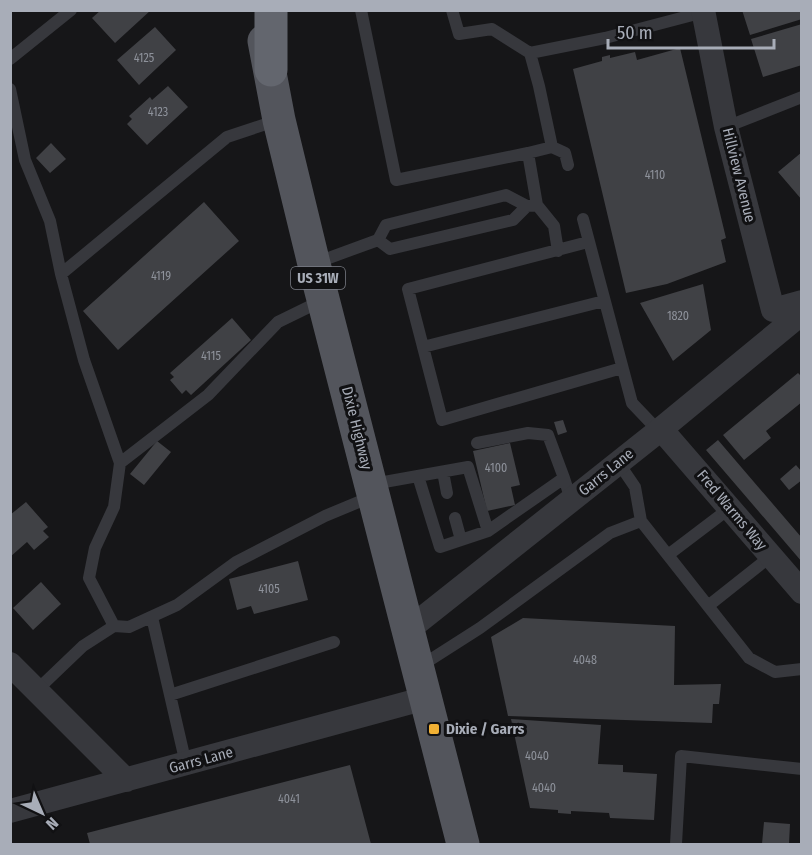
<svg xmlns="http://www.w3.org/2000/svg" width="812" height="855" font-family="'Fira Sans Condensed',sans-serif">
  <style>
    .building { fill: #404145 }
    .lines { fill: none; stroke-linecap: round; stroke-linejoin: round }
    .service { stroke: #37383d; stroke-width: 12 }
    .minor { stroke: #37383d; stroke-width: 24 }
    .primary { stroke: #53555c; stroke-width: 33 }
    .motorway { stroke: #63666e; stroke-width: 33 }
    .poi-dot { fill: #f2b134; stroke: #111113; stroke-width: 2 }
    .labels { text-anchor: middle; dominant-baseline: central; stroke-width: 6; stroke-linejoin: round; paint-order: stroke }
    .number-label { font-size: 12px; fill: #8e929b }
    .shield { fill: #111113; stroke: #7b7e86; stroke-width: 1.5 }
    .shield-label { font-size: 14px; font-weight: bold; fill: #a8adb8 }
    .street-label { font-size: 15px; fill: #a8adb8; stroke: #111113 }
    .poi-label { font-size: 15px; font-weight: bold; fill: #a8adb8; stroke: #111113; text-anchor: start }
  </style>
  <rect width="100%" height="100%" fill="#161618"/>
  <!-- building -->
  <path class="building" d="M 101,10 L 151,10 L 115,43 L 92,18 Z
    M 742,10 L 802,10 L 802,19 L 750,35 Z
    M 802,24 L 802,65 L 763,77 L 751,39 Z
    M 155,27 L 176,50 L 139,85 L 117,60 Z
    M 680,48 L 726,238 L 721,240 L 726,262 L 667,284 L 626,293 L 573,69 L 602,61 L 602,57 L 610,55 L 610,58 L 635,52 L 637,60 Z
    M 168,86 L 188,107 L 147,145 L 127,124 L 132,119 L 129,116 L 150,97 L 152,100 Z
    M 51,143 L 66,159 L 50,173 L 36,158 Z
    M 802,152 L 802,200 L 778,172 Z
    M 204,202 L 239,241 L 118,350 L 83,311 Z
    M 703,284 L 711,330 L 673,361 L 640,303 Z
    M 232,318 L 251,340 L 191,395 L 186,390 L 182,394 L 170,380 L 174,377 L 170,373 Z
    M 798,373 L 802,377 L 802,402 L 766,431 L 771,438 L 744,460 L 723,435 Z
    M 563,420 L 567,432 L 558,435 L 554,422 Z
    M 718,440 L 802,538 L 802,562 L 706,450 Z
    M 157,441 L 171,452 L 144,485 L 130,474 Z
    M 510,443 L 520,485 L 511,487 L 515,505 L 487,511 L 473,451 Z
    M 796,465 L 802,472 L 802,480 L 789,490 L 780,479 Z
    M 26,502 L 48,527 L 43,531 L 49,537 L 34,550 L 27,542 L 10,557 L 10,515 Z
    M 298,561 L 308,600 L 254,614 L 251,606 L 237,610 L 229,579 Z
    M 41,582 L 61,604 L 33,630 L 13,608 Z
    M 523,618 L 675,626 L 674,685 L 721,684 L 719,704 L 713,704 L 712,723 L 508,716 L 491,637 Z
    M 511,719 L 601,725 L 598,764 L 623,765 L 623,772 L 657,774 L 654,820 L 610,818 L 609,813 L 571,811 L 571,814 L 558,813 L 558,810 L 530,808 Z
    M 350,765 L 371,844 L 90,844 L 87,833 Z
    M 764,822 L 790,824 L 789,844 L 762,844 Z"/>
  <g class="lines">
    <!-- service -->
    <path class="service" d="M 361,10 L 396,180 L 528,153
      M 452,10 L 459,34 L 492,29 L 530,53 L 539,86 L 552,147 L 528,153 L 537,205 L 554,226 L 558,251
      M 530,53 L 605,38 L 704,12
      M 10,59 L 71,10
      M 10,89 L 25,160 L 50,221 L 61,274 L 227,137 L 278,120
      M 726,127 L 802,97
      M 552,147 L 565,153 L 568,165
      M 583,219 L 632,403 L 652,424 L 661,429
      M 378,240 L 390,249 L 513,220 L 527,206
      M 588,242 L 408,289 L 442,420 L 622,368
      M 315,263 L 378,240 L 386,225 L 506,195 L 527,206 L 537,205
      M 61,274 L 84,360 L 120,463 L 114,507 L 95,548 L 89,578 L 114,626
      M 423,347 L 604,301
      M 477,443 L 528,433 L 548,435 L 564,478
      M 618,462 L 635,487 L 641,521 L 749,658 L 775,672 L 802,669
      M 120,463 L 208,395 L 278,322 L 323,300
      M 443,472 L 447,493
      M 418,476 L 440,547 L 488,531 L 564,478 L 571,500
      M 373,484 L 468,467 L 488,531
      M 455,518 L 461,540
      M 668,555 L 730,508
      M 708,606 L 771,556
      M 152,617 L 186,764
      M 419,667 L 480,628 L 610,533 L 641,521
      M 37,690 L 83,646 L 114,626 L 129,627 L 177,605 L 236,562 L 325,516 L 373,496
      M 170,695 L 334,642
      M 676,844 L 681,756 L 802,769"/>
    <!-- minor -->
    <path class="minor" d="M 703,10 L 726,127 L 773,310 L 802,302
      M 661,429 L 802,592
      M 409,629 L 661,429 L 802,313
      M 10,664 L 126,780
      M 10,811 L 426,698"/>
    <!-- primary -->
    <path class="primary" d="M 264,41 L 279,120 L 314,264 L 463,844"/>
    <!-- motorway -->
    <path class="motorway" d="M 271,70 L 271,10"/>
  </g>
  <!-- markers -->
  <rect class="poi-dot" x="428" y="723" width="12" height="12" rx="3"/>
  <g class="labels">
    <!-- number labels -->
    <g class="number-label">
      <text x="144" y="58">4125</text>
      <text x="158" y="112">4123</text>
      <text x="655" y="175">4110</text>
      <text x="161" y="276">4119</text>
      <text x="678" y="316">1820</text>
      <text x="211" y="356">4115</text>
      <text x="496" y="468">4100</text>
      <text x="269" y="589">4105</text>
      <text x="585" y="660">4048</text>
      <text x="537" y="756">4040</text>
      <text x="544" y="788">4040</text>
      <text x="289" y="799">4041</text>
    </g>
    <!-- shield labels -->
    <rect class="shield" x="291" y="267" width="54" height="22" rx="4.5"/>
    <g class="shield-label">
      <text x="318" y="278">US 31W</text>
    </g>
    <!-- street labels -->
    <g class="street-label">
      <text transform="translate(739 175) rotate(76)">Hillview Avenue</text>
      <text transform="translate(357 428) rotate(76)">Dixie Highway</text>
      <text transform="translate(606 472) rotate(-39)">Garrs Lane</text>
      <text transform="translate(732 510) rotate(50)">Fred Warms Way</text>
      <text transform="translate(201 760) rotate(-15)">Garrs Lane</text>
    </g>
    <!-- poi labels -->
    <g class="poi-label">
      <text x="446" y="729">Dixie / Garrs</text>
    </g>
  </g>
  <!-- border -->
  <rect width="812" height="855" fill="none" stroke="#a8adb8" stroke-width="24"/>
  <!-- north arrow -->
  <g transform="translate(42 813) rotate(136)" stroke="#111113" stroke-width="4.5" paint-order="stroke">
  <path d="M0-4.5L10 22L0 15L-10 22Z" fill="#a8adb8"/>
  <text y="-9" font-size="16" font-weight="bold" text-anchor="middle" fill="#a8adb8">N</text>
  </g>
  <!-- scale -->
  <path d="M608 39v9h166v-9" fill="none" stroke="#a8adb8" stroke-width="3"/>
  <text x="617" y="39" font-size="18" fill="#a8adb8" stroke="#111113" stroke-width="4.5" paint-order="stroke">50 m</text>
</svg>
